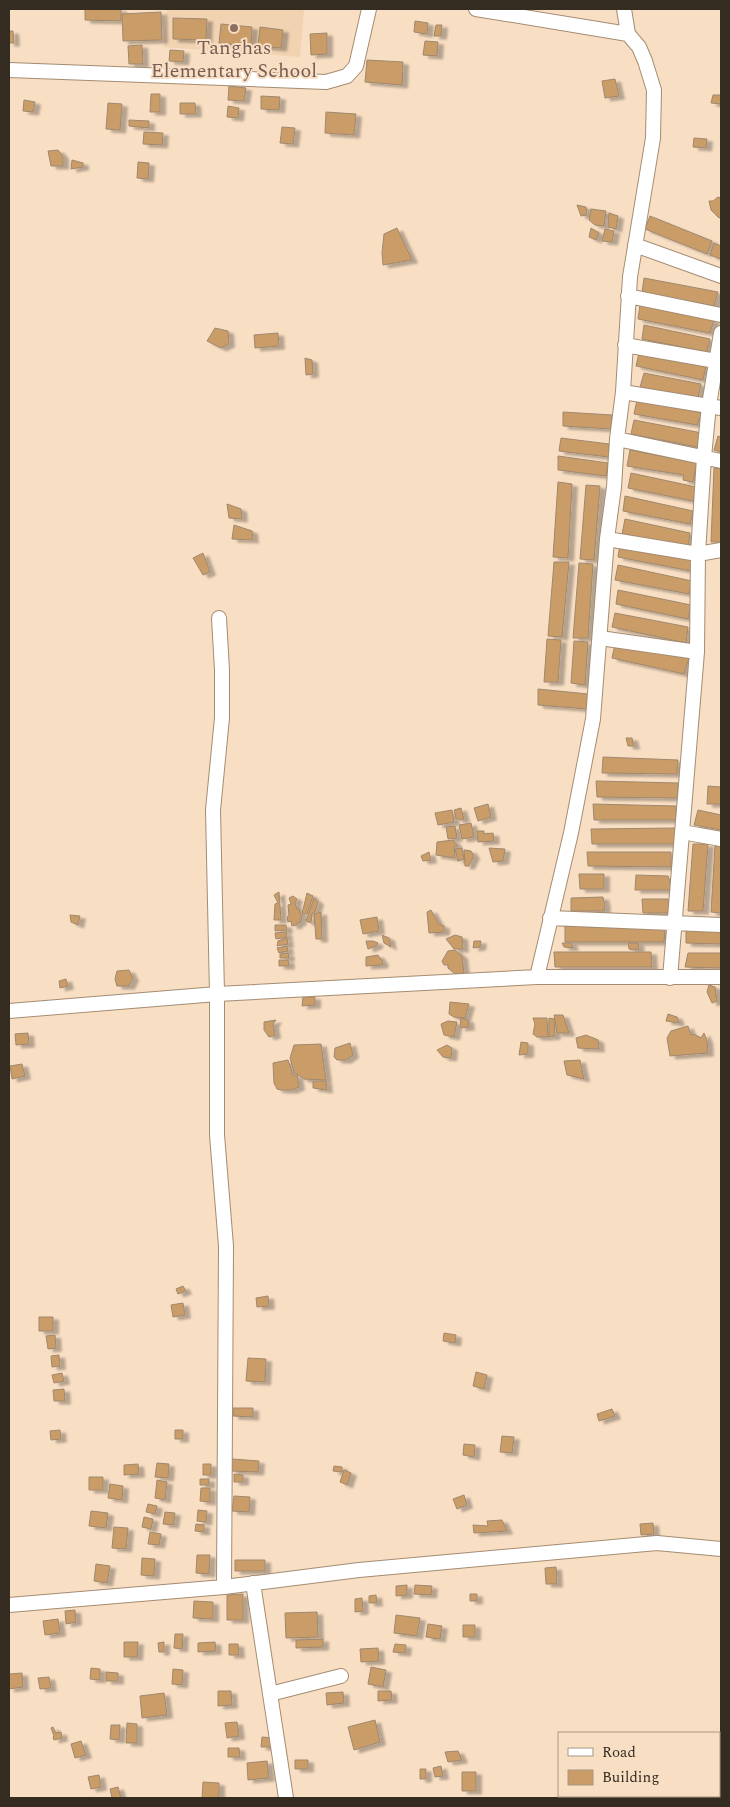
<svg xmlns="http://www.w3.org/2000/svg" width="730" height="1807" font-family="Spectral,serif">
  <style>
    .built { fill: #f1d2b1 }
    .building { fill: #ca9c67; stroke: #9f886e; filter: url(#shadow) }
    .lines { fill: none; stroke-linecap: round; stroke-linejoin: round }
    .minor-casing { stroke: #a48c72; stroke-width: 16 }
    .minor { stroke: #fff; stroke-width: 14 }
    .education-dot { fill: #8d6e63; stroke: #f8dec3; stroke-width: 2 }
    .labels { text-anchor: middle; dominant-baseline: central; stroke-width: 4; stroke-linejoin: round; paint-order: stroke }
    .education-label { font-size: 20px; fill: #785e54; stroke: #f8dec3 }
  </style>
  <defs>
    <filter id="shadow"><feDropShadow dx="5.5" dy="3" stdDeviation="1" flood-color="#0004"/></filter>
  </defs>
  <rect width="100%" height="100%" fill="#f8dec3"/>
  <!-- built -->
  <path class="built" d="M 167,9 L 304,9 L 300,57 L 164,47 Z"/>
  <!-- building -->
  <path class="building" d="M 85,9 L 121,9 L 121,21 L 85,20 Z
    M 161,12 L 162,40 L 123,41 L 122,14 Z
    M 173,18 L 207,19 L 206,40 L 173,39 Z
    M 415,21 L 428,23 L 427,34 L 414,32 Z
    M 221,24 L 252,27 L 251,46 L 219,43 Z
    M 436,25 L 442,25 L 441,36 L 434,36 Z
    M 260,27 L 283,30 L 281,48 L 258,46 Z
    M 9,31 L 13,31 L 14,43 L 9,43 Z
    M 327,33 L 327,54 L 311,55 L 310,34 Z
    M 425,41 L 438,42 L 437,56 L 423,55 Z
    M 142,45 L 143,64 L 129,64 L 128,46 Z
    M 170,50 L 184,51 L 183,62 L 169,61 Z
    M 367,60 L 403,62 L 402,85 L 365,82 Z
    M 615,79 L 619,96 L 605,98 L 602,81 Z
    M 229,86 L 246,88 L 244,101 L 228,100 Z
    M 151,94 L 160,94 L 160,112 L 150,112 Z
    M 713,95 L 721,95 L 721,104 L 711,103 Z
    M 261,96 L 280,97 L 279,110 L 261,109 Z
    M 24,100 L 35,102 L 33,112 L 23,111 Z
    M 108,103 L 122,104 L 120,130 L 106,129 Z
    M 180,103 L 195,103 L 196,114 L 180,114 Z
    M 228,106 L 239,108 L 238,118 L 227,117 Z
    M 326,112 L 356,114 L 354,135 L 325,133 Z
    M 129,120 L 149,121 L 149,128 L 129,126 Z
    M 282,127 L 295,128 L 293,144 L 280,143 Z
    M 144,132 L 163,133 L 162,145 L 143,144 Z
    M 694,138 L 707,139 L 706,148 L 693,147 Z
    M 58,150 L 63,156 L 63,166 L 51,166 L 48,151 Z
    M 72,160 L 83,163 L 83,167 L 71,169 Z
    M 138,162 L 149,163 L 148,179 L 137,178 Z
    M 718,197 L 721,198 L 721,217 L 719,218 L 711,210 L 709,201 L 713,201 Z
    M 577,205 L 586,207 L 587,215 L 581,216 Z
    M 591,209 L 606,211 L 604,226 L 595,225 L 589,220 Z
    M 609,213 L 618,216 L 616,229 L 608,227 Z
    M 650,216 L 712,241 L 707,254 L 645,229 Z
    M 397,228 L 412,260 L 383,265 L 382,253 L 384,234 Z
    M 591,228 L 599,233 L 596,240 L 589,237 Z
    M 605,229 L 614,231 L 612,242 L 602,241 Z
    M 714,243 L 721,246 L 721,259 L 710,255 Z
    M 644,278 L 718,292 L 714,306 L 642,293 Z
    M 640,305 L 714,320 L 710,333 L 638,319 Z
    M 644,325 L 710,339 L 707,352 L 642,339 Z
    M 215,328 L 228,331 L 229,344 L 221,348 L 207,341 Z
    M 278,333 L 279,346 L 255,348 L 254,335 Z
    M 639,353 L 706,366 L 703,380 L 636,366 Z
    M 305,358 L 312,360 L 313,374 L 306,375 Z
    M 644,373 L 701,384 L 698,398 L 640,387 Z
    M 637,400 L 702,413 L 697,425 L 634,414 Z
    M 563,412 L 612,415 L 611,429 L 563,426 Z
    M 634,420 L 702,433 L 697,447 L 631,434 Z
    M 718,436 L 721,437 L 721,452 L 714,450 Z
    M 561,438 L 609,444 L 609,457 L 559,451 Z
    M 630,450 L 697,463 L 693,482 L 683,480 L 684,475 L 627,466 Z
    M 558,456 L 608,463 L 606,476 L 558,470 Z
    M 714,468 L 721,469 L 721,542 L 711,542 Z
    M 631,473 L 696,487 L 693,501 L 628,488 Z
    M 558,482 L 572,484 L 568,558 L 553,557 Z
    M 586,485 L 600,486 L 594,560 L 580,559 Z
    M 625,496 L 693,511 L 690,524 L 623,511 Z
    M 227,504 L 241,509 L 242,519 L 229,518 Z
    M 625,519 L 690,533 L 688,548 L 622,534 Z
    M 234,525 L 252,531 L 253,540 L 232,539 Z
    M 620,544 L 694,558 L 691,571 L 618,557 Z
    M 203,553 L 210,572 L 203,575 L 193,558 Z
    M 554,562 L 569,562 L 562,637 L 548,636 Z
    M 579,563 L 593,564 L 588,638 L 573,638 Z
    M 618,565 L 692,581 L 689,594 L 615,580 Z
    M 618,590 L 691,605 L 688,619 L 616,604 Z
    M 615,613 L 688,627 L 686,643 L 612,627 Z
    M 547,639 L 561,640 L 558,682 L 544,682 Z
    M 574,641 L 588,642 L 585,685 L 571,683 Z
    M 615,644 L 689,658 L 684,674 L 612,658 Z
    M 538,689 L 588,694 L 588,709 L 538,705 Z
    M 626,738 L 632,738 L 634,746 L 628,746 Z
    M 603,757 L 678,760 L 677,774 L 602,773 Z
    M 596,781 L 678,783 L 678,791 L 677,798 L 597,797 Z
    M 708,786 L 721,787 L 721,804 L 707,804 Z
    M 488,804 L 491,817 L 478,821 L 474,808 Z
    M 593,804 L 676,806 L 676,820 L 594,820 Z
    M 461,808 L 464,819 L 460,820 L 456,818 L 454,810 Z
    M 452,810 L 454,822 L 438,825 L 435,813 Z
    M 698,810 L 721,815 L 721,830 L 694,825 Z
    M 471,823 L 474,837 L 462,839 L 459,825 Z
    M 455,826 L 457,838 L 448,839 L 446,827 Z
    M 676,828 L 675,844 L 592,844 L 591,829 Z
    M 477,831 L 484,831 L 484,834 L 493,833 L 494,841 L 478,842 Z
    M 453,840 L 457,845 L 454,847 L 455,858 L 436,855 L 437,842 Z
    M 693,844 L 708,844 L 703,911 L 688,911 Z
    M 715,846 L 721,846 L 721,913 L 711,912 Z
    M 462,848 L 464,859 L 458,861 L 455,849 Z
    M 489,848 L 505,849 L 503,861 L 493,862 Z
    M 464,850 L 471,851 L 474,856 L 469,866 L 465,866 Z
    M 429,852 L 431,860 L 423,861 L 421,856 Z
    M 587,852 L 671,852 L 671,867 L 588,866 Z
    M 579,874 L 604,874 L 604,889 L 580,889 Z
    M 636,875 L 668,876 L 671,884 L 670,890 L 635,890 Z
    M 279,892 L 281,920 L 274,920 L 275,904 L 278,903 L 274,895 Z
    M 307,893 L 313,896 L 307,914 L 302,914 Z
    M 293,896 L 297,899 L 295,903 L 297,909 L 299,909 L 302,918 L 300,919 L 301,922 L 297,923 L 297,925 L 292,926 L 291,921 L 288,922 L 287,917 L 289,916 L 288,905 L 291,904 L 289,898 Z
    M 603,897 L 605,905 L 604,911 L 571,911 L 571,898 Z
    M 314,898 L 318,902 L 315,912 L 312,914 L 311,923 L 306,921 Z
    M 642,899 L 668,899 L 670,908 L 669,913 L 643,913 Z
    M 431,910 L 439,924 L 444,926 L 444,932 L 429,933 L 427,912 Z
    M 321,912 L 322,939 L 316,939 L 314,914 Z
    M 70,915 L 80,916 L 78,925 L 71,922 Z
    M 377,917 L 379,931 L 363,934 L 360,920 Z
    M 275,925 L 286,925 L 287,930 L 275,931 Z
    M 565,926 L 665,929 L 664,942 L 565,942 Z
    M 686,929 L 721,930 L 721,944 L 686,943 Z
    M 286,932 L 287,937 L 276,939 L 275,933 Z
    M 382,935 L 389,938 L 391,947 L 384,943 Z
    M 455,935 L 462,937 L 463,949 L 454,949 L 446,939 Z
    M 287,938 L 288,944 L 277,946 L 278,941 Z
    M 366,941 L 373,941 L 378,943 L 376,946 L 368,949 Z
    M 474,941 L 481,941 L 480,947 L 473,948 Z
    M 562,943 L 571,943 L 573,948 L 564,947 Z
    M 628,943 L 638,943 L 639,949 L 632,950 L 629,949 Z
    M 287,946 L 288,951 L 279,953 L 277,948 Z
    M 455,950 L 462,956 L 464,973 L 455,974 L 448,968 L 448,965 L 444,965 L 442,961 L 448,951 Z
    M 554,952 L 651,952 L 652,967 L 555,967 Z
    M 288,953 L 289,958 L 280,958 L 280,954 Z
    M 688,953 L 721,953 L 721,968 L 685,967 Z
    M 378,955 L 383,962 L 382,965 L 366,966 L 366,957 Z
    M 279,960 L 288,960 L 289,966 L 279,966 Z
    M 129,970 L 133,978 L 129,986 L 117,986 L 115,979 L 117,971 Z
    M 66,979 L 68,986 L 60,988 L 59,981 Z
    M 709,985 L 715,987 L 717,1001 L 712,1003 L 707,992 Z
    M 303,997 L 315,997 L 315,1005 L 302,1006 Z
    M 450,1002 L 469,1004 L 465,1018 L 454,1017 L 449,1014 Z
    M 668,1014 L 677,1017 L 679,1023 L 666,1021 Z
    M 554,1015 L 563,1015 L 569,1033 L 557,1033 Z
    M 461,1018 L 468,1020 L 469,1027 L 460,1028 Z
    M 533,1018 L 547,1018 L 548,1037 L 537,1037 L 533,1034 L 535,1024 Z
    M 549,1018 L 554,1019 L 555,1036 L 549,1037 Z
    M 276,1020 L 273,1024 L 275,1035 L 269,1037 L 264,1030 L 264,1022 Z
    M 448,1021 L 457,1022 L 454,1037 L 444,1035 L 441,1024 Z
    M 688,1026 L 691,1035 L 694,1034 L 701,1038 L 704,1033 L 707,1040 L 708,1053 L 670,1056 L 667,1038 L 671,1031 Z
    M 28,1033 L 29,1044 L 16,1045 L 15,1034 Z
    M 586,1035 L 598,1040 L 599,1049 L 578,1048 L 576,1038 Z
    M 521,1042 L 528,1043 L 528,1054 L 519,1055 Z
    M 350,1043 L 353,1055 L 346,1060 L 337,1060 L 334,1057 L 335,1048 Z
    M 321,1044 L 326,1080 L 304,1079 L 294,1072 L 290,1058 L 294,1045 Z
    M 447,1045 L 452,1048 L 451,1058 L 443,1057 L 437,1050 Z
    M 288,1060 L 293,1075 L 297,1075 L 299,1087 L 292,1090 L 281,1090 L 277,1089 L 274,1083 L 273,1063 Z
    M 580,1060 L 584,1079 L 567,1075 L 564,1061 Z
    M 22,1064 L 25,1076 L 12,1079 L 10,1066 Z
    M 313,1081 L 326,1081 L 327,1090 L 313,1088 Z
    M 183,1286 L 186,1291 L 178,1294 L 176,1289 Z
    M 268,1296 L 269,1306 L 257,1307 L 256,1298 Z
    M 183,1303 L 185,1315 L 173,1317 L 171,1305 Z
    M 39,1317 L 53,1317 L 53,1331 L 39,1331 Z
    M 444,1333 L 456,1335 L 455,1343 L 443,1341 Z
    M 55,1335 L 56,1348 L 48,1349 L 46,1336 Z
    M 59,1355 L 60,1366 L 52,1367 L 51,1356 Z
    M 248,1358 L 266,1359 L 265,1382 L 246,1381 Z
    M 476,1372 L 487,1375 L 484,1389 L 473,1386 Z
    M 62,1373 L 64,1381 L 54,1383 L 52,1375 Z
    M 64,1389 L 65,1401 L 54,1401 L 53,1390 Z
    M 233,1408 L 253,1408 L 253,1417 L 233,1416 Z
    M 612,1409 L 615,1416 L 599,1421 L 597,1414 Z
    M 60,1430 L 61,1439 L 51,1440 L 50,1431 Z
    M 175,1430 L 183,1430 L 183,1439 L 175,1439 Z
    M 502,1436 L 514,1437 L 512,1453 L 500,1452 Z
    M 464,1444 L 475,1445 L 474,1457 L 463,1455 Z
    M 232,1459 L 259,1461 L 258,1472 L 231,1471 Z
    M 157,1463 L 169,1464 L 168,1478 L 155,1477 Z
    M 138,1464 L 139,1474 L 124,1475 L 124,1465 Z
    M 203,1464 L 211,1464 L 211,1475 L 203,1475 Z
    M 334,1466 L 342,1467 L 342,1472 L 333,1471 Z
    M 344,1470 L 351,1473 L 347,1485 L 340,1482 Z
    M 234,1474 L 243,1475 L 243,1482 L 234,1482 Z
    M 89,1477 L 103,1477 L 103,1490 L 89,1490 Z
    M 200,1479 L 209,1479 L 209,1485 L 200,1485 Z
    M 157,1480 L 167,1482 L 165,1500 L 155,1498 Z
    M 110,1484 L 123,1486 L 122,1500 L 108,1498 Z
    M 201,1488 L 210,1488 L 210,1502 L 200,1501 Z
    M 464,1495 L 467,1505 L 457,1509 L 453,1499 Z
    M 234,1496 L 250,1497 L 249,1512 L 232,1511 Z
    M 148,1504 L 157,1506 L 155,1514 L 146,1512 Z
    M 198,1510 L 207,1511 L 206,1522 L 197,1521 Z
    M 91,1511 L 108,1513 L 106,1528 L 89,1526 Z
    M 165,1512 L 175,1513 L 173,1525 L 163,1524 Z
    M 144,1517 L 153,1519 L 151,1529 L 142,1527 Z
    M 502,1520 L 507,1531 L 474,1533 L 473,1525 L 488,1526 L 487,1521 Z
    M 653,1523 L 654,1534 L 641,1535 L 640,1524 Z
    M 196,1524 L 204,1525 L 204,1532 L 195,1531 Z
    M 114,1527 L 128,1528 L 126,1549 L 112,1548 Z
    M 150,1532 L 161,1534 L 159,1545 L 148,1544 Z
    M 197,1555 L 210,1555 L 209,1574 L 196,1573 Z
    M 142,1558 L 155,1559 L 154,1576 L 141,1575 Z
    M 235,1560 L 265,1560 L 265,1571 L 235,1571 Z
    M 96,1564 L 110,1566 L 107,1583 L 94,1581 Z
    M 556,1567 L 557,1584 L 546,1584 L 545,1568 Z
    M 407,1585 L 407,1595 L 396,1596 L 396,1586 Z
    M 415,1585 L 432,1586 L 431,1595 L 414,1594 Z
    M 243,1594 L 243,1620 L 227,1620 L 227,1595 Z
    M 470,1594 L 477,1594 L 477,1601 L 470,1601 Z
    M 376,1595 L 377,1603 L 369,1603 L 369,1596 Z
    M 362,1598 L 363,1611 L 355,1612 L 355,1599 Z
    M 194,1601 L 213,1602 L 213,1619 L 193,1618 Z
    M 75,1610 L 76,1622 L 66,1624 L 65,1611 Z
    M 317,1612 L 318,1637 L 286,1638 L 285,1613 Z
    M 396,1615 L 420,1618 L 417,1636 L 394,1633 Z
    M 58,1619 L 60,1633 L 45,1635 L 43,1621 Z
    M 428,1624 L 442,1626 L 440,1639 L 426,1637 Z
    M 463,1625 L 475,1625 L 475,1637 L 463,1637 Z
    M 175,1634 L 183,1634 L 182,1649 L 174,1648 Z
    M 323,1639 L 323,1647 L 296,1648 L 296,1640 Z
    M 124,1642 L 138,1642 L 137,1657 L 124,1657 Z
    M 164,1642 L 164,1652 L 159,1652 L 158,1643 Z
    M 215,1642 L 216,1651 L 198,1652 L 198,1643 Z
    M 229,1644 L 238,1644 L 239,1655 L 229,1655 Z
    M 395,1644 L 406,1645 L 405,1653 L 393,1652 Z
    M 378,1648 L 379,1661 L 361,1662 L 360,1649 Z
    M 371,1667 L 386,1670 L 383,1687 L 368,1684 Z
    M 91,1668 L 100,1669 L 100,1680 L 90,1679 Z
    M 173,1669 L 183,1670 L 182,1685 L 172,1684 Z
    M 106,1672 L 118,1673 L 118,1681 L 106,1681 Z
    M 22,1673 L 23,1687 L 9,1689 L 9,1674 Z
    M 49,1677 L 51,1688 L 40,1689 L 38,1678 Z
    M 218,1691 L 231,1691 L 232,1705 L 218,1706 Z
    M 378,1691 L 391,1691 L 392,1700 L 378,1701 Z
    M 343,1692 L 344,1703 L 327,1705 L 326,1693 Z
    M 164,1693 L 167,1715 L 142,1718 L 140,1696 Z
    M 375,1720 L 380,1742 L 354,1750 L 348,1727 Z
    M 237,1722 L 239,1736 L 227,1738 L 225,1723 Z
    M 127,1723 L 137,1724 L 137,1743 L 126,1743 Z
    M 111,1725 L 120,1725 L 119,1740 L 110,1739 Z
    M 53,1727 L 56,1733 L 61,1732 L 62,1738 L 54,1740 L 53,1737 L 54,1736 L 51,1728 Z
    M 262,1737 L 274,1738 L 274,1747 L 261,1747 Z
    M 81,1741 L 86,1755 L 75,1758 L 71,1744 Z
    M 228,1748 L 239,1748 L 240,1757 L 228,1757 Z
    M 458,1751 L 462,1760 L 448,1762 L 445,1752 Z
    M 295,1760 L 308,1760 L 308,1769 L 295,1769 Z
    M 267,1761 L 269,1778 L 248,1780 L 247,1763 Z
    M 441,1766 L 443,1776 L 435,1777 L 433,1768 Z
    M 420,1769 L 426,1769 L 426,1779 L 420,1779 Z
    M 462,1772 L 476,1772 L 476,1791 L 462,1791 Z
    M 99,1775 L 101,1787 L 91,1789 L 88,1777 Z
    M 203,1782 L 219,1783 L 219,1798 L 202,1798 Z
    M 118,1787 L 121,1798 L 112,1798 L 110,1789 Z"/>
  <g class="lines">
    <!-- minor casing -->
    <g class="minor-casing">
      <path id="minor" d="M 476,9 L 628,34
        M 9,70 L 326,82 L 347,76 L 356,66 L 369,9
        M 635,245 L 721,276
        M 628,296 L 721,315
        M 625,345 L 716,361
        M 623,392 L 721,408
        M 617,439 L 721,461
        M 607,539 L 698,554 L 721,550
        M 219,618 L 222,670 L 222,718 L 213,810 L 217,994 L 217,1135 L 226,1246 L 224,1587
        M 600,638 L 697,652
        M 682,832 L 721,839
        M 550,918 L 721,925
        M 537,977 L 571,833 L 593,719 L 607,539 L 614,487 L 617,439 L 623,392 L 630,277 L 653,138 L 654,90 L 645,61 L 639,47 L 628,34 L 624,9
        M 670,978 L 697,652 L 698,554 L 704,457 L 709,405 L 721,333
        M 9,1011 L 217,994 L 537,977 L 721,977
        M 253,1583 L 286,1798
        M 9,1605 L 224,1587 L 359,1570 L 657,1543 L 721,1549
        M 270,1694 L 341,1676"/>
    </g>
    <!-- minor -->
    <use href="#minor" class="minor"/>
  </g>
  <!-- markers -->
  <circle class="education-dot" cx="234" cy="28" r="5"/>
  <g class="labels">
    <!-- education labels -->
    <g class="education-label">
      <text x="234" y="48">Tanghas<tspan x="234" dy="23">Elementary School</tspan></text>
    </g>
  </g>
  <!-- border -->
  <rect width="730" height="1807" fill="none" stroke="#352c21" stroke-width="20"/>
  <!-- legend -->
  <rect x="558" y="1732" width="162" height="65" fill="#f8dec3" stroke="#aa9782"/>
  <rect x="568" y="1748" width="25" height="8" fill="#ffffff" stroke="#aa9782"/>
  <text x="602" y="1757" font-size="15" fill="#352c21">Road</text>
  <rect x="568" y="1770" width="25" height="15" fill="#ca9c67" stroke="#aa9782"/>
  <text x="602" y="1782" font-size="15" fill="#352c21">Building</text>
</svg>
